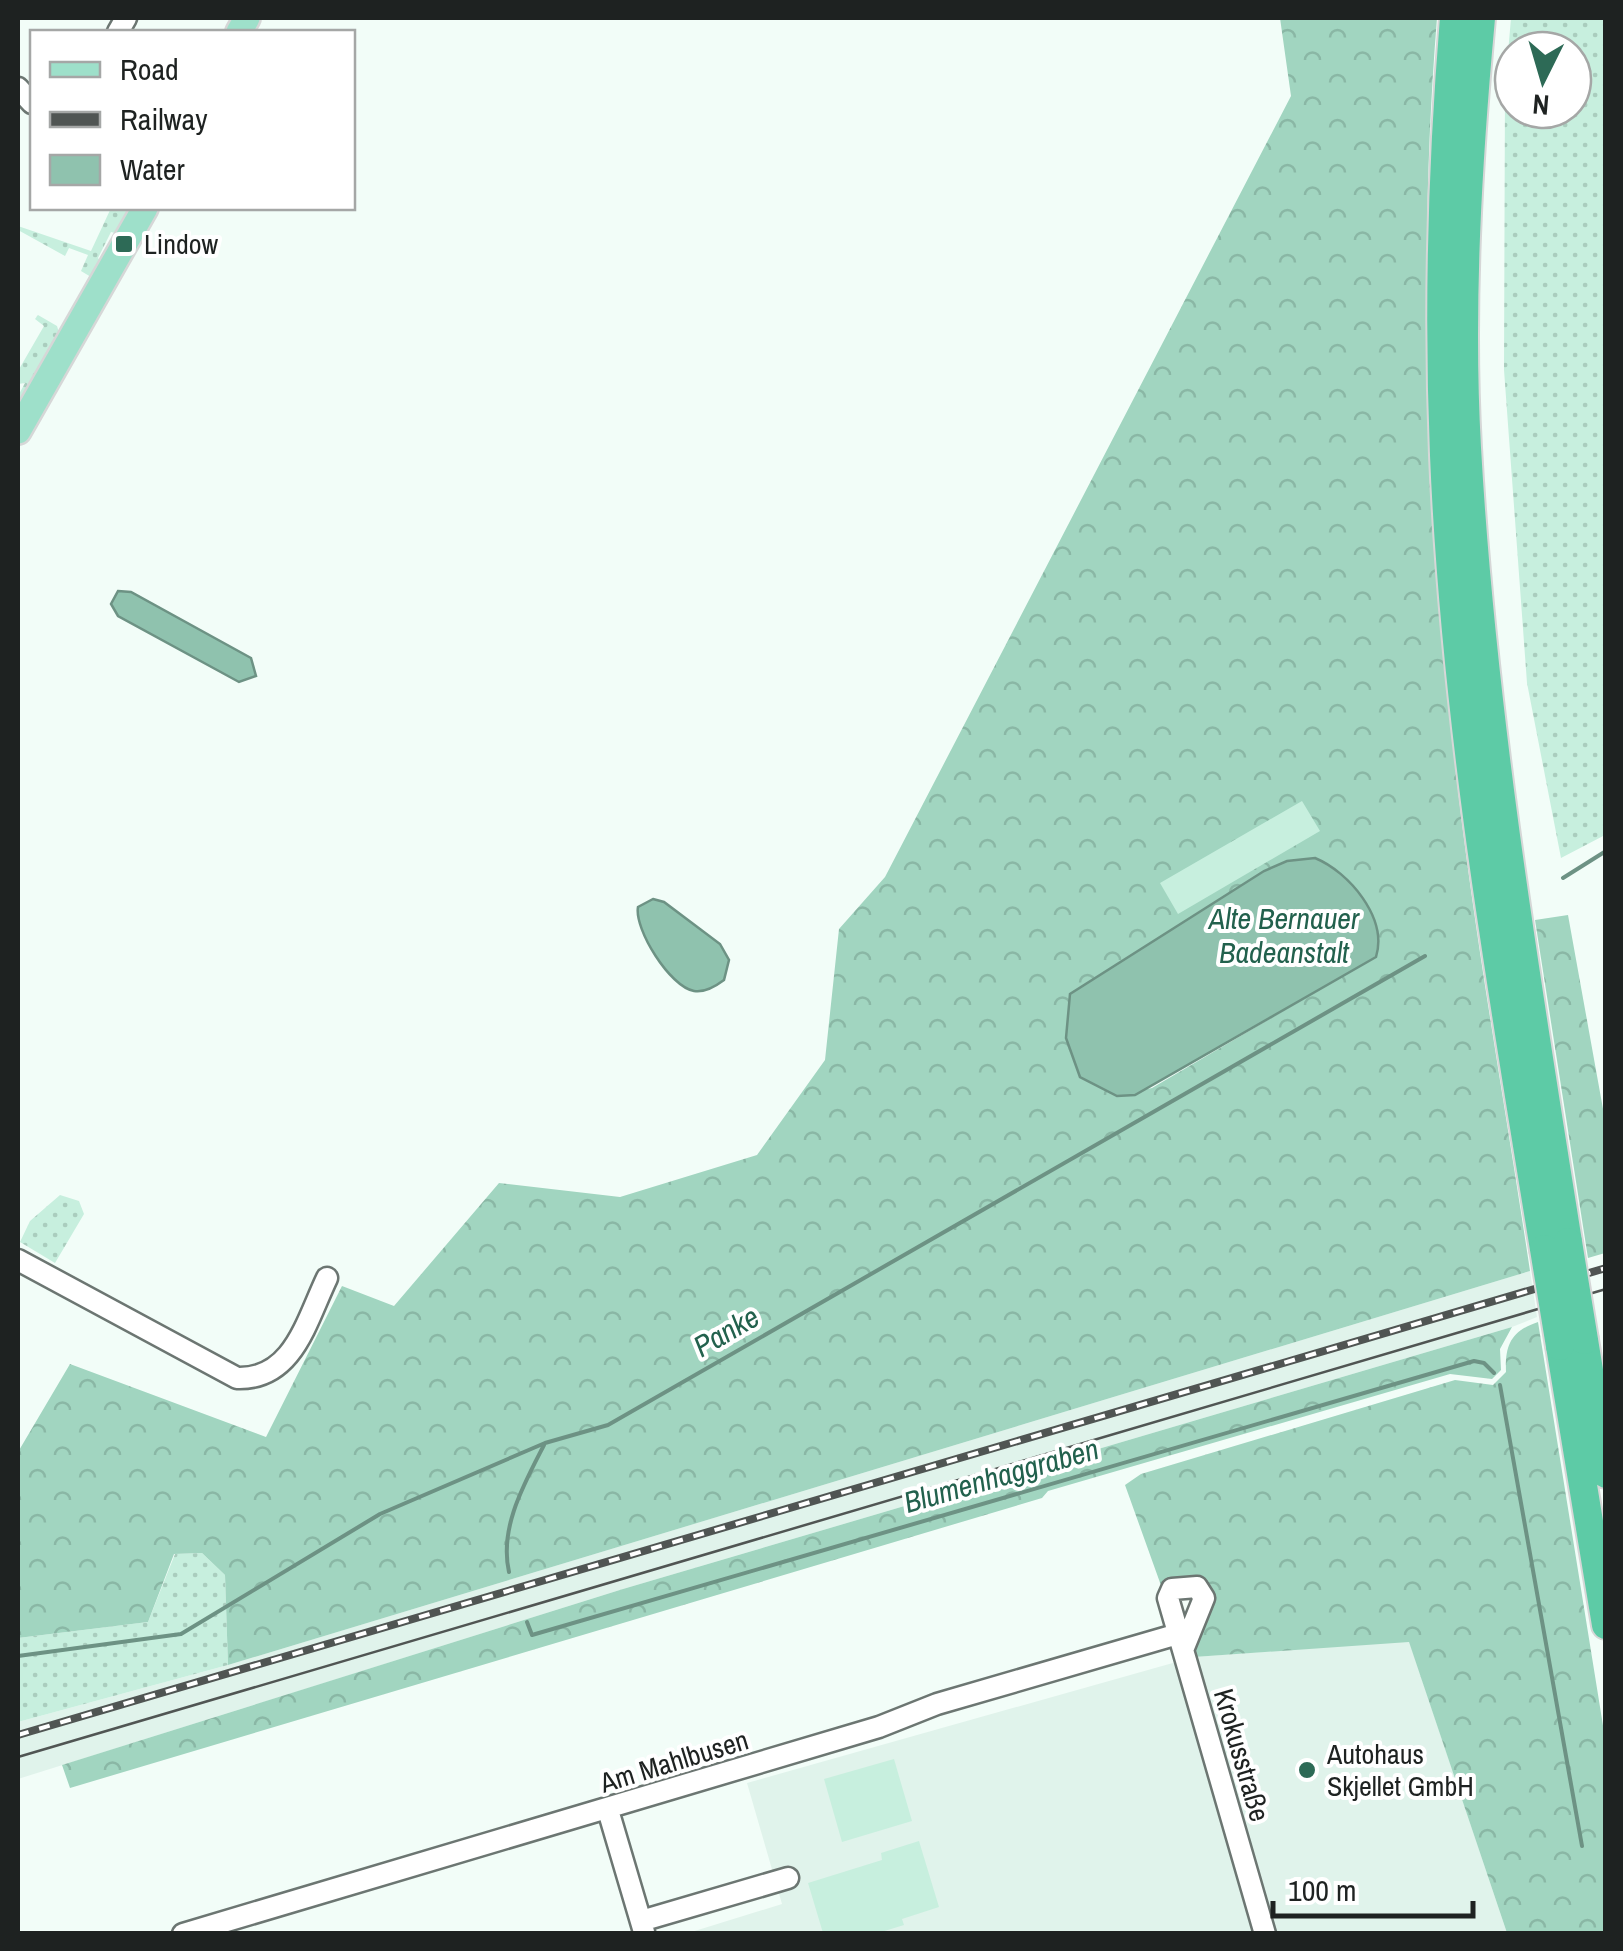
<svg xmlns="http://www.w3.org/2000/svg" width="1623" height="1951" font-family="'Archivo Narrow',sans-serif">
  <style>
    .built { fill: #e0f3eb }
    .grass { fill: url(#grass-dots); fill-rule: evenodd }
    .forest { fill: url(#forest-crowns); fill-rule: evenodd }
    .garden { fill: #c7efde }
    .water { fill: #8fc2ae; stroke: #6d9284; stroke-width: 2.5 }
    .lines { fill: none; stroke-linecap: round; stroke-linejoin: round }
    .stream { stroke: #6d9284; stroke-width: 4 }
    .minor-casing { stroke: #6c7672; stroke-width: 25 }
    .major-casing { stroke: #d6d7d7; stroke-width: 30 }
    .highway-casing { stroke: #d6d7d7; stroke-width: 32 }
    .minor { stroke: #fff; stroke-width: 20 }
    .major { stroke: #9ee0ca; stroke-width: 25 }
    .highway { stroke: #5dcba6; stroke-width: 28 }
    .tram { stroke: #505553; stroke-width: 2.5 }
    .rail-casing { stroke: #505553; stroke-width: 8 }
    .rail { stroke: #fff; stroke-width: 4; stroke-dasharray: 11; stroke-linecap: butt }
    .highway-bridge-casing { stroke: #d6d7d7; stroke-width: 32; stroke-linecap: butt }
    .highway-bridge { stroke: #5dcba6; stroke-width: 28 }
    .poi-dot { fill: #2d6a56; stroke: #fff; stroke-width: 4 }
    .labels { text-anchor: middle; dominant-baseline: central; stroke-width: 8; stroke-linejoin: round; paint-order: stroke }
    .poi-label { font-size: 28px; fill: #1e2221; stroke: #fff; text-anchor: start }
    .street-label { font-size: 28px; fill: #1e2221; stroke: #fff }
    .water-label { font-size: 30px; font-style: italic; fill: #22614d; stroke: #fff }
  </style>
  <defs>
    <pattern id="grass-dots" width="8" height="8" patternUnits="userSpaceOnUse" patternTransform="scale(2.5)"><rect width="8" height="8" fill="#c7efde"/><path d="M2 2h.1M6 6h.1" fill="none" stroke="#aacdbe" stroke-width="1.8" stroke-linecap="round"/></pattern>
    <pattern id="forest-crowns" width="20" height="18" patternUnits="userSpaceOnUse" patternTransform="scale(2.5)"><rect width="20" height="18" fill="#a1d5c0"/><path d="M2 6a3 3 0 1 1 6 0M12 15a3 3 0 1 1 6 0" fill="none" stroke="#8ab7a5"/></pattern>
  </defs>
  <rect width="100%" height="100%" fill="#f2fdf8"/>
  <!-- built -->
  <path class="built" d="M 1530,1271 L 1537,1317 L 1512,1327 L 623,1589 L 18,1779 L 18,1722 L 228,1665 Z
    M 1409,1641 L 1507,1933 L 685,1934 L 782,1904 L 747,1783 L 1194,1657 Z"/>
  <!-- grass -->
  <path class="grass" d="M 1511,18 L 1605,18 L 1605,835 L 1561,858 L 1527,683 L 1504,370 L 1505,88 ZM 1573,50 L 1573,110 L 1513,110 L 1513,50 Z
    M 111,208 L 129,208 L 115,233 L 111,232 L 98,258 L 102,263 L 91,277 L 81,271 L 88,255 L 69,248 L 65,256 L 18,230 L 18,226 L 91,251 Z
    M 38,315 L 57,326 L 61,339 L 18,416 L 18,396 L 25,383 L 18,384 L 18,371 L 44,326 L 35,319 Z
    M 60,1195 L 79,1201 L 84,1214 L 55,1263 L 20,1242 L 30,1221 Z
    M 202,1553 L 225,1575 L 228,1665 L 18,1722 L 18,1638 L 148,1622 L 175,1554 Z"/>
  <!-- forest -->
  <path class="forest" d="M 1280,18 L 1437,18 C 1418,253 1427,491 1451,726 C 1469,908 1503,1090 1530,1271 L 228,1665 L 225,1575 L 202,1553 L 174,1554 L 148,1622 L 18,1638 L 18,1452 L 70,1364 L 266,1437 L 342,1286 L 394,1306 L 499,1183 L 620,1197 L 757,1155 L 825,1060 L 839,929 L 885,877 L 1291,96 ZM 1287,861 L 1375,957 L 1152,1088 L 1117,1096 L 1070,994 Z
    M 1568,915 L 1605,1120 L 1605,1253 L 1588,1258 L 1535,920 Z
    M 1538,1322 L 1605,1738 L 1605,1933 L 1507,1933 L 1409,1642 L 1194,1657 L 1192,1652 L 1210,1589 L 1163,1591 L 1125,1485 L 1141,1474 L 1455,1380 L 1493,1385 L 1506,1372 C 1505,1345 1511,1331 1538,1322 Z
    M 1512,1327 L 1500,1349 L 1501,1370 L 1492,1379 L 1450,1374 L 1048,1491 L 1042,1498 L 70,1788 L 62,1765 L 623,1589 Z"/>
  <!-- garden -->
  <path class="garden" d="M 1302,801 L 1320,831 L 1178,914 L 1160,883 Z
    M 894,1759 L 912,1821 L 842,1842 L 824,1779 Z
    M 919,1841 L 939,1907 L 902,1919 L 904,1925 L 878,1933 L 823,1933 L 808,1883 L 882,1860 L 881,1853 Z"/>
  <!-- water -->
  <path class="water" d="M 118,591 L 131,592 L 251,658 L 256,676 L 239,682 L 118,616 L 111,604 Z
    M 1315,858 C 1349,872 1388,918 1376,957 L 1135,1095 L 1117,1096 L 1080,1077 L 1066,1038 L 1070,994 L 1264,871 L 1287,861 Z
    M 653,899 L 664,902 L 720,944 L 729,960 L 724,980 C 716,986 705,993 694,991 C 670,987 634,929 638,907 Z"/>
  <g class="lines">
    <!-- stream -->
    <path class="stream" d="M 1563,878 L 1606,851
      M 1500,1385 L 1582,1846
      M 509,1572 C 499,1528 524,1484 544,1445
      M 527,1622 L 532,1635 L 1474,1361 L 1484,1363 L 1494,1373
      M 18,1656 L 181,1634 L 380,1514 L 545,1443 L 608,1425 L 1425,956"/>
    <!-- minor casing -->
    <g class="minor-casing">
      <path id="minor" d="M 118,32 L 126,18
        M 18,88 L 32,103
        M 18,1260 L 237,1378 C 293,1380 306,1322 327,1278
        M 1183,1650 L 1204,1598 L 1197,1587 L 1172,1589 L 1168,1598 L 1265,1934
        M 608,1810 L 644,1932
        M 641,1921 L 788,1878
        M 183,1934 L 879,1727 L 937,1704 L 1178,1634"/>
    </g>
    <!-- major casing -->
    <g class="major-casing">
      <path id="major" d="M 239,32 L 247,18
        M 18,431 L 145,208"/>
    </g>
    <!-- highway casing -->
    <g class="highway-casing">
      <path id="highway" d="M 1454,18 C 1442,163 1438,309 1444,455 C 1455,722 1501,986 1544,1249
        M 1481,18 C 1468,159 1459,306 1467,448 C 1482,715 1526,978 1568,1242
        M 1584,1340 L 1606,1474
        M 1560,1346 L 1606,1625"/>
    </g>
    <!-- minor -->
    <use href="#minor" class="minor"/>
    <!-- major -->
    <use href="#major" class="major"/>
    <!-- highway -->
    <use href="#highway" class="highway"/>
    <!-- tram -->
    <path class="tram" d="M 18,1757 L 1606,1289"/>
    <!-- rail casing -->
    <g class="rail-casing">
      <path id="rail" d="M 18,1735 L 1606,1268"/>
    </g>
    <!-- rail -->
    <use href="#rail" class="rail"/>
    <!-- highway-bridge casing -->
    <g class="highway-bridge-casing">
      <path id="highway-bridge" d="M 1568,1242 L 1584,1340
        M 1544,1249 L 1560,1346"/>
    </g>
    <!-- highway-bridge -->
    <use href="#highway-bridge" class="highway-bridge"/>
  </g>
  <!-- markers -->
  <g class="poi-dot">
    <rect x="114" y="234" width="20" height="20" rx="5"/>
    <circle cx="1307" cy="1770" r="10"/>
  </g>
  <g class="labels">
    <!-- poi labels -->
    <g class="poi-label">
      <text x="144" y="244">Lindow</text>
      <text x="1327" y="1754">Autohaus<tspan x="1327" dy="32">Skjellet GmbH</tspan></text>
    </g>
    <!-- street labels -->
    <g class="street-label">
      <text transform="translate(1242 1755) rotate(74)">Krokusstraße</text>
      <text transform="translate(674 1761) rotate(-17)">Am Mahlbusen</text>
    </g>
    <!-- water labels -->
    <g class="water-label">
      <text x="1284" y="918">Alte Bernauer<tspan x="1284" dy="34">Badeanstalt</tspan></text>
      <text transform="translate(726 1331) rotate(-30)">Panke</text>
      <text transform="translate(1001 1475) rotate(-16)">Blumenhaggraben</text>
    </g>
  </g>
  <!-- border -->
  <rect width="1623" height="1951" fill="none" stroke="#1e2221" stroke-width="40"/>
  <!-- legend -->
  <rect x="30" y="30" width="325" height="180" fill="#ffffff" stroke="#a5a7a6" stroke-width="2.5"/>
  <rect x="50" y="62" width="50" height="15" fill="#9ee0ca" stroke="#a5a7a6" stroke-width="2.5"/>
  <text x="120" y="80" font-size="30" fill="#1e2221">Road</text>
  <rect x="50" y="112" width="50" height="15" fill="#505553" stroke="#a5a7a6" stroke-width="2.5"/>
  <text x="120" y="130" font-size="30" fill="#1e2221">Railway</text>
  <rect x="50" y="155" width="50" height="30" fill="#8fc2ae" stroke="#a5a7a6" stroke-width="2.5"/>
  <text x="120" y="180" font-size="30" fill="#1e2221">Water</text>
  <!-- north arrow -->
  <g transform="translate(1543 80) rotate(185)"><circle r="48" fill="#ffffff" stroke="#a5a7a6" stroke-width="2.5"/>
  <path d="M0-8L18 38L0 25L-18 38Z" fill="#2d6a56"/>
  <text y="-15" font-size="28" font-weight="bold" text-anchor="middle" fill="#1e2221">N</text>
  </g>
  <!-- scale -->
  <path d="M1273 1901v15h200v-15" fill="none" stroke="#1e2221" stroke-width="5"/>
  <text x="1288" y="1901" font-size="30" fill="#1e2221" stroke="#ffffff" stroke-width="8" paint-order="stroke">100 m</text>
</svg>
